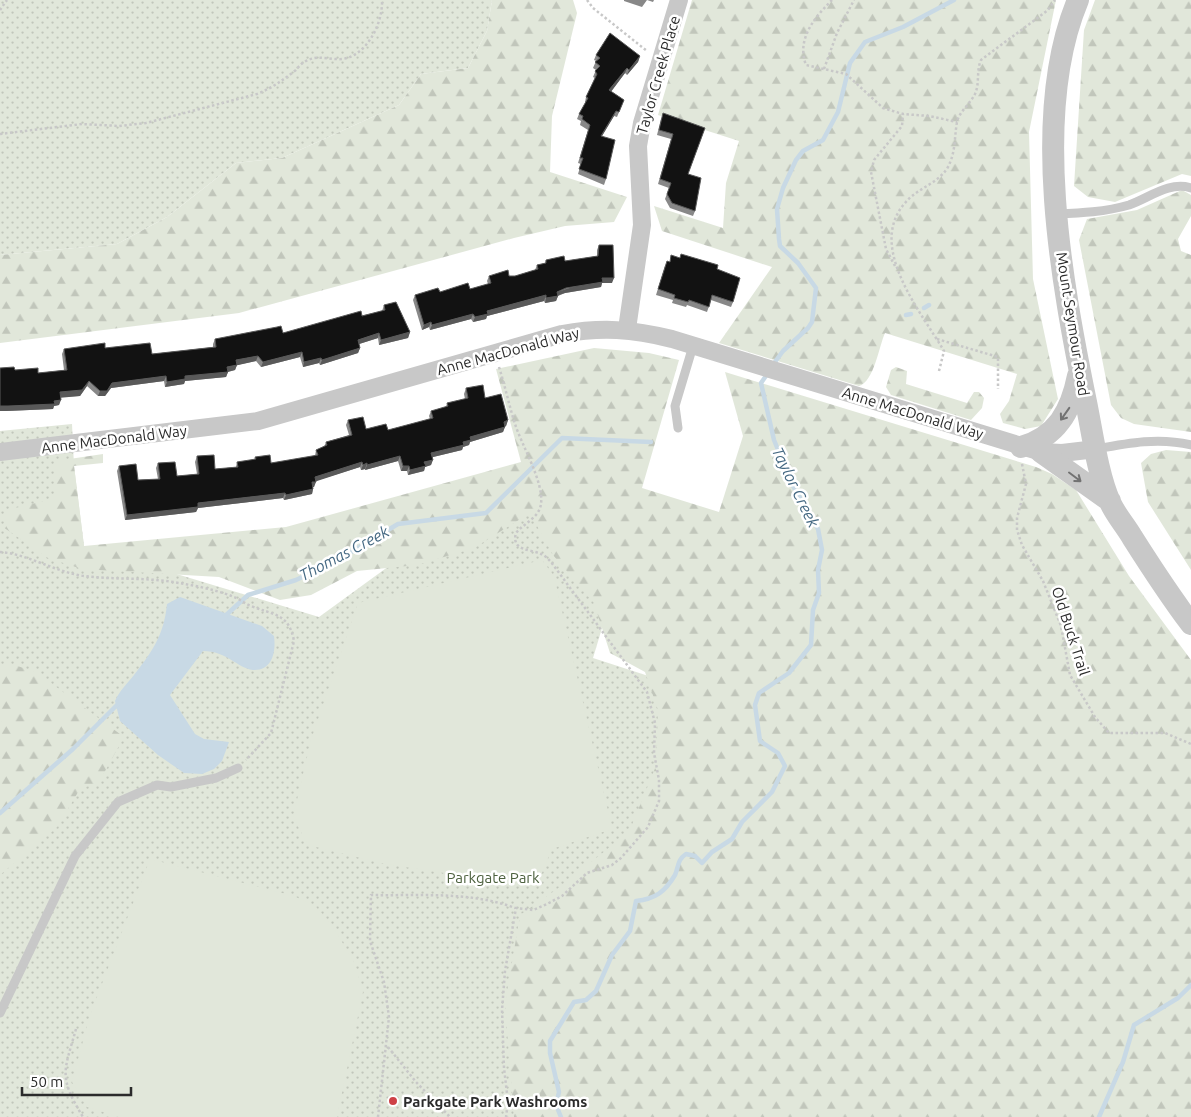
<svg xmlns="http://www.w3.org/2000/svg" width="1191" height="1117" font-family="Ubuntu,sans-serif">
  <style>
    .grass { fill: url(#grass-dots) }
    .forest { fill: url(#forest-firs) }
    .pitch { fill: #e1e7da }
    .water { fill: #c8d9e5 }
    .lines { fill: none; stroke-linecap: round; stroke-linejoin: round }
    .stream { stroke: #c8d9e5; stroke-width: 4.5 }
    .path { stroke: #c8c8c8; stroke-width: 2.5; stroke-dasharray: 2.5 2.5; stroke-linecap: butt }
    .service { stroke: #c8c8c8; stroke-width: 9 }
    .minor { stroke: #c8c8c8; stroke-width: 18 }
    .tertiary { stroke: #c8c8c8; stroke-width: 22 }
    .wall { fill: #888 }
    .shaded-wall { fill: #595959 }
    .building { fill: #121212; stroke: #595959 }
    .oneway { stroke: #727272 }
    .poi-dot { fill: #ce4146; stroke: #fff; stroke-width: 2 }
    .labels { text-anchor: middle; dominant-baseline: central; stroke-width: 5; stroke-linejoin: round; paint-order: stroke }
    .street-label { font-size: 15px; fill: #2b2b2b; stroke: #fff }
    .park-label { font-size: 15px; fill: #4d613f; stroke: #fff }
    .poi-label { font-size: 15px; font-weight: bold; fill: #2b2b2b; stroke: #fff; text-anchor: start }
    .water-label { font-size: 16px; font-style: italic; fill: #446882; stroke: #fff }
  </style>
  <defs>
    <pattern id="grass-dots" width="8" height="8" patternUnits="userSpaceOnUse" patternTransform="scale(1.25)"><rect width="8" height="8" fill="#e1e7da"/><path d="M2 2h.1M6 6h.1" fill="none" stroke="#c1c6bb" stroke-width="1.8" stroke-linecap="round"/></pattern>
    <pattern id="forest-firs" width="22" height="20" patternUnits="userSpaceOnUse" patternTransform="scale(1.25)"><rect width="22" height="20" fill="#e1e7da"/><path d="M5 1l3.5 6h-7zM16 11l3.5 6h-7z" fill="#c1c6bb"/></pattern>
  </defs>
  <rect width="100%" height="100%" fill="#fff"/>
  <!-- grass -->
  <path class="grass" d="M 0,0 L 492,0 L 487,31 L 468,68 L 421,74 L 399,105 L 282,158 L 236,163 L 167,217 L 117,244 L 0,255 Z
    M 72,424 L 74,466 L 84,546 L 319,617 L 488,494 L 631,532 L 593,658 L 1104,824 L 1191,1117 L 0,1117 L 0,431 Z"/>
  <!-- forest -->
  <path class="forest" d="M 492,0 L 573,0 L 577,13 L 552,116 L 550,172 L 627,197 L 614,222 L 565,226 L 514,238 L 239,313 L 0,343 L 0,255 L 117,244 L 167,217 L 236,163 L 282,158 L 399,105 L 421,74 L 468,68 L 487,31 Z
    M 692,0 L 1056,0 L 1029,132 L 1033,279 L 1058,399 L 1041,426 L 1025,429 L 1003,423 L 1000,414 L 1009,401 L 1017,374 L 885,333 C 879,346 874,382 859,386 L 719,343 L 772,267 L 662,231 L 654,206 L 723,228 L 726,183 L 739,141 L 658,115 Z
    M 1095,0 L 1191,0 L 1191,176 L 1182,174 L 1115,202 L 1088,197 L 1074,186 L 1084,30 Z
    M 1182,190 L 1191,195 L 1191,216 L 1178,239 L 1181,251 L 1191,255 L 1191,432 L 1134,424 L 1121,418 L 1111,405 L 1079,240 L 1087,219 L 1137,210 Z
    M 594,348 L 649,353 L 679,360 L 642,488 L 719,512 L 743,436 L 725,372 L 1036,467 L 1052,474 L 1076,490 L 1129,576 L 1191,660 L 1191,1117 L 514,1117 L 505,1004 L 520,915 L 557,889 L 629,832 L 656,766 L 658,710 L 645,672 L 610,653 L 594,603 L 553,555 L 530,513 L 474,548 L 417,565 L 357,571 L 311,595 L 280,600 L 219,577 L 82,569 L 48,558 L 3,527 L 7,510 L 56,498 L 56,461 L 103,454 L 103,463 L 74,466 L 84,546 L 286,527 L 521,462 L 496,369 Z
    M 896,367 L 907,371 L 906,384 L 967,403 L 974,392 L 979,392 L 984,398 L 982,408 L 971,420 L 891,395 L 886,387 L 891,370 Z
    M 1166,450 L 1191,452 L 1191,570 L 1148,502 L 1141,463 L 1151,454 Z
    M 8,663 L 36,672 L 124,737 L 99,782 L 80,789 L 57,827 L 0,875 L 0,725 L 3,717 L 0,714 L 0,671 Z"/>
  <!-- pitch -->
  <path class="pitch" d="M 542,560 L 554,576 L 611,824 L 609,830 L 552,849 L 536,887 L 385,864 L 308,845 L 293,817 L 311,740 L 358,603 Z
    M 150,859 L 294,896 L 316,907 L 332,925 L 355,964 L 363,992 L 337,1117 L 119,1117 L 87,1107 L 72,1082 L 90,1015 Z"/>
  <!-- water -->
  <path class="water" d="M 180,597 L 262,626 L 274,636 C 276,651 273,671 253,670 C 237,668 227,651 203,651 L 170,695 L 195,734 L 204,739 L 229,742 L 222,761 L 214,769 L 202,774 L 184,773 L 158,755 L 120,721 L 115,701 C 120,690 127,684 134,675 C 152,652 164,635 167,604 Z"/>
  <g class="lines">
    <!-- stream -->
    <path class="stream" d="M 924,308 L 929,305
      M 906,315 L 911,314
      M 772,366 L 783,351 L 808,328 L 812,322 L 816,288 L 798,263 L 780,246 L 779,239 L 777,209 L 783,188 L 796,160 L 803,151 L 823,140 L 838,112 L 850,63 L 865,42 L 903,27 L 954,0
      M 224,617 L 248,595 L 296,580 L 336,561 L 398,524 L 486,513 L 562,438 L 651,442
      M 0,813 L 73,749 L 119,703
      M 561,1117 L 556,1105 L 559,1092 L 550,1053 L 550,1041 L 574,1002 L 586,1000 L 596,991 L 612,955 L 630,931 L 636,901 C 655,899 665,892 675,875 C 679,866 677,860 686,854 L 695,856 L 702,863 L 712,852 L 732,839 L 742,822 L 772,792 L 785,766 L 778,753 L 760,741 L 755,705 L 759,693 L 789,673 L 811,645 L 813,610 L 819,593 L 818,570 L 822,550 L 818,529 L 792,484 L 774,440 L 761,383 L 768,373
      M 1099,1117 L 1123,1062 L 1134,1025 L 1178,998 L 1191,985"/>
    <!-- path -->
    <path class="path" d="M 587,0 L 593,8 L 647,51
      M 832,0 C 815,17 796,39 806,65 L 846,74 L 883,108 L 903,114 L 929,116 L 957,122
      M 0,10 L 7,0
      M 824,69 L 837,33 L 854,0
      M 0,134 L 82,124 L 119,126 L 146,123 L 257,94 C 272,88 283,80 296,70 C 299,66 303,62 308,60 C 319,55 330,60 342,59 C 367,56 383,23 382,0
      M 895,266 L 886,249 L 871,172 L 874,160 L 902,126 L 903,114
      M 937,339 L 998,357 L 998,389
      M 499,367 C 505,386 509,405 515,424 C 522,446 544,482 541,504 C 539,518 524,523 516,533 C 511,551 530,549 541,554 C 545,555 548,559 551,562 L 647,692 L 655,723 L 654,753 L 659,780 L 659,801 L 648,827 L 621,858 L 612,865 L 587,873 L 562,896 L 547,904 L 533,910 L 516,908 L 505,971 L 502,1010 L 504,1068 L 508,1102 L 506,1117
      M 939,371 L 944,351 C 922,313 866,247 905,203 C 917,188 938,184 948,167 C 956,151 954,139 957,122 C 959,112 970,104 975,94 C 980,83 976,71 981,60 L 1048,10 L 1055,0
      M 1022,464 L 1026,484 L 1017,518 L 1017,530 L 1022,545 L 1043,581 L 1061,626 L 1070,675 L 1095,717 L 1109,733 L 1165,733 L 1191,744
      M 0,552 C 28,554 55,572 84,576 C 115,580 147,577 179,583 C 197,586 217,590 234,597 C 240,599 245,604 251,606 C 273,615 289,613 294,641 L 271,733 L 246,760
      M 76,1029 C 64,1072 58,1076 83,1117
      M 388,1047 L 416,1082 L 450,1117
      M 378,1117 L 389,1017 L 384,982 L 370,941 L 371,895 C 419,896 470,891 515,908"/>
    <!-- service -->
    <path class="service" d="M 1056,214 C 1080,213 1105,212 1129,205 C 1149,198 1169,181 1191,188
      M 678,428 L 675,406 L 693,346
      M 1096,449 C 1128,443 1159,437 1191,445
      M 0,1013 L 75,856 L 118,802 L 157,785 L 171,787 L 216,778 L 238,768"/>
    <!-- minor -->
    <path class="minor" d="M 627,329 L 642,225 L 638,146 L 642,123 L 679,0
      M 0,452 L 258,421 L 562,334 C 602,327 632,329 672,339 L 1041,452 L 1062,453 L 1096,449"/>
    <!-- tertiary -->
    <path class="tertiary" d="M 1078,0 C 1030,114 1062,284 1086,402 C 1092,431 1098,476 1110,502 C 1115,514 1125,525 1132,537 C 1151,567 1170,596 1191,624
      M 1021,447 C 1057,437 1071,411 1078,376
      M 1041,452 L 1110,501"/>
  </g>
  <!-- wall -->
  <path class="wall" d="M 624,0 L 654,0 L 653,2 L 647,0 L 642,7 L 624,1 Z
    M 596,55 L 640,56 L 638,62 L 627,75 L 625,73 L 611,91 L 624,100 L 617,117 L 614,116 L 602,136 L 606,179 L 604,185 L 578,174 L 581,164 L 578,163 L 588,130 L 580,125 L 581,121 L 577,119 L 579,114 L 586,102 L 585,102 L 586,97 L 595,78 L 593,77 L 596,70 L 593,68 L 596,61 L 594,60 Z
    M 661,119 L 705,128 L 688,174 L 695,211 L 693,216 L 670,208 L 665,199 L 669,188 L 658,184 L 671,139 L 657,135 Z
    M 599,245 L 612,283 L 602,283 L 601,287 L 565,293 L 558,296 L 556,301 L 545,303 L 544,301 L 487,316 L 486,319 L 473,322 L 471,319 L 430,330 L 429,327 L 422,330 L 413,300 L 415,295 L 470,289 L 488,284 L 487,281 L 489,276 L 515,276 L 535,270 L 537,265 L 545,263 L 546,260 L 565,261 L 597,256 L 597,250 Z
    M 665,266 L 717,269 L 733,302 L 731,307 L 711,300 L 707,312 L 687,305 L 686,307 L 672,303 L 673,300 L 656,295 Z
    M 384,305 L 410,332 L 408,338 L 379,345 L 378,338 L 359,344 L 360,348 L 358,353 L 320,365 L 319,363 L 303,367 L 300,357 L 261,367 L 256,361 L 237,365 L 235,370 L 228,372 L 226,377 L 185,381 L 184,384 L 165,387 L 164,381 L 111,388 L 105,396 L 98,396 L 87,386 L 80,396 L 61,397 L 59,405 L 54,406 L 53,409 L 6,411 L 0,411 L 0,368 L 38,373 L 64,370 L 62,354 L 64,349 L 105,348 L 152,354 L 213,347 L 213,344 L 215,339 L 283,333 L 382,311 Z
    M 466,388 L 485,398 L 508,420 L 506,426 L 505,426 L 503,432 L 470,442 L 469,445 L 463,447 L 462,450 L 433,457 L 431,465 L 425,467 L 424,471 L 408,475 L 407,471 L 401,471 L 398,461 L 365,470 L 365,469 L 361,470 L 360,467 L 315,481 L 314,487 L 313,487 L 313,489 L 312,494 L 284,500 L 283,498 L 198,508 L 196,512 L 125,520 L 117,471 L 119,466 L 138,480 L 158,479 L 156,468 L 158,463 L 177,476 L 197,474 L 195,462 L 197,456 L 215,469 L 236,467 L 237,462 L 254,460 L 255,457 L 271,463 L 315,456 L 316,450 L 324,447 L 326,442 L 349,435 L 346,425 L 348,420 L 366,429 L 388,430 L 430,419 L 429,416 L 431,411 L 446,407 L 447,403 L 465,399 L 464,394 Z"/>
  <!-- shaded-wall -->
  <path class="shaded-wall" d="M 640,56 L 638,62 L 627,75 L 629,70 Z
    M 627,68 L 625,73 L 608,96 L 609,90 Z
    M 616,111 L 614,116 L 599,141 L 601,136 Z
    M 602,278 L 614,278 L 612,283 L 602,283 L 601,287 L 565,293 L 556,296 L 558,296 L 556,301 L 545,303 L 546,298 L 557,292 Z
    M 546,295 L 544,301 L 487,316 L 486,319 L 473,322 L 475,317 L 487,311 Z
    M 473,314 L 471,319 L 430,330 L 432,325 Z
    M 431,322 L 429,327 L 422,330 L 424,325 Z
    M 410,332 L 408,338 L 379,345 L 381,340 Z
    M 379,333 L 378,338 L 356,345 L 358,340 Z
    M 360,348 L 358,353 L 320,365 L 322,360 Z
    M 302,352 L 300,357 L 261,367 L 263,362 Z
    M 258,356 L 256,361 L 234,366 L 236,360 Z
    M 321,358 L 319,363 L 303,367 L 304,362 Z
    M 237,365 L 235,370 L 227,372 L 228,372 L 226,377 L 185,381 L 184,384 L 165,387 L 167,382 L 185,376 Z
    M 166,376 L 164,381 L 111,388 L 105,396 L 98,396 L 100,391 L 112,383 Z
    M 89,381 L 87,386 L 80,396 L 58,398 L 60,392 Z
    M 61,400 L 59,405 L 54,406 L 53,409 L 6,411 L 0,411 L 0,406 Z
    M 508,420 L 506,426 L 502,427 L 504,422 Z
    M 505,427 L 503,432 L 470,442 L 469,445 L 463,447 L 462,450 L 429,458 L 431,453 L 463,442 L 470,437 Z
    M 400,456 L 398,461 L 365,470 L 367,465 Z
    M 433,460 L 431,465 L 425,467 L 424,471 L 408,475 L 410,470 L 424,462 Z
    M 362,462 L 360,467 L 314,482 L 316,482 L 314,487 L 310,487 L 315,477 Z
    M 367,463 L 365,469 L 361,470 L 363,465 Z
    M 403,466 L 409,466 L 407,471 L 401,471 Z
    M 313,489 L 312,494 L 284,500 L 286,495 Z
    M 285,493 L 283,498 L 198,508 L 196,512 L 125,520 L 127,515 L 198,503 Z"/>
  <!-- building -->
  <path class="building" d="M 610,33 L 640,56 L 629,70 L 627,68 L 609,90 L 624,100 L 619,112 L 616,111 L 601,136 L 615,140 L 606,179 L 579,169 L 583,158 L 580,158 L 590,125 L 582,119 L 583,116 L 579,114 L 588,98 L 586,97 L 597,74 L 595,71 L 600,66 L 595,62 L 600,58 L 596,55 Z
    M 663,113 L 705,128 L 688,174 L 701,178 L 695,211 L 672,203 L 667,194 L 671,183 L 660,179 L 673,134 L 659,130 Z
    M 599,245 L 613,245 L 614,278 L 602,278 L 603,282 L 566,288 L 557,292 L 558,296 L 546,298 L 546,295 L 487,311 L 488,314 L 475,317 L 473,314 L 432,325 L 431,322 L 424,325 L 415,295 L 438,288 L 440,292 L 468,283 L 470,289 L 491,283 L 489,276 L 508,270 L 509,276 L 515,276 L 538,269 L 537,265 L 546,263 L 546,260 L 564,256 L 565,261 L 598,256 Z
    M 681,254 L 718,265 L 717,269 L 740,278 L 733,302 L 712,295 L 709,307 L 689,300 L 688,302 L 674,298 L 675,295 L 658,289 L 667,261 L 670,262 L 671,255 L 680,258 Z
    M 396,302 L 410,332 L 381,340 L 379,333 L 358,340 L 360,348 L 322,360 L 321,358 L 304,362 L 302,352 L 263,362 L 258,356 L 236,360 L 237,365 L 227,367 L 228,372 L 185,376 L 185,379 L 167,382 L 166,376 L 112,383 L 107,391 L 100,391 L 89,381 L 82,390 L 60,392 L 61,400 L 54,401 L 55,404 L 8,406 L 0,406 L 0,368 L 14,367 L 15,370 L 38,368 L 38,373 L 67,370 L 64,349 L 105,343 L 105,348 L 150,343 L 152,354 L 216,347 L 215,339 L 277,327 L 281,326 L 283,333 L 361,311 L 362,316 L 385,310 L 384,305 Z
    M 483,385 L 485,398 L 501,394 L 508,420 L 504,422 L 505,427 L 470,437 L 471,440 L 463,442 L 464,445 L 431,453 L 433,460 L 424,462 L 426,466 L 410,470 L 409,466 L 403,466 L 400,456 L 367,465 L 367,463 L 363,465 L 362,462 L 315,477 L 316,482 L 312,482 L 313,489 L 286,495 L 285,493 L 198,503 L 198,507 L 127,515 L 119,466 L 136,464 L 138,480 L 160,479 L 158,463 L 175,462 L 177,476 L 199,474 L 197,456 L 214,455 L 215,469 L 238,467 L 237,462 L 256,459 L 255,457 L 270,455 L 271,463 L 318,455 L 316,450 L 327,445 L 326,442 L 352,435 L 348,420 L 363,417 L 366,429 L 386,424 L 388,430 L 433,418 L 431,411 L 448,406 L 447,403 L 468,398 L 466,388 Z"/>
  <!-- one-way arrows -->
  <defs><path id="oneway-shaft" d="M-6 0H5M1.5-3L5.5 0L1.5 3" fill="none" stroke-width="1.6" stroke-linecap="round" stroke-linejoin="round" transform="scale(1.25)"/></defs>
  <g class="oneway">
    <use href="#oneway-shaft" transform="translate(1065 414) rotate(125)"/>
    <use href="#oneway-shaft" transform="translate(1075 477) rotate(37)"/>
  </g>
  <!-- markers -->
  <circle class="poi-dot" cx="393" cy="1101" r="5"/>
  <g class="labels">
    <!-- street labels -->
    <g class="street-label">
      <text transform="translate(658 75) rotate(-74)">Taylor Creek Place</text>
      <text transform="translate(1073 324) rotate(81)">Mount Seymour Road</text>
      <text transform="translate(508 351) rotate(-15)">Anne MacDonald Way</text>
      <text transform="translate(913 413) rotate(17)">Anne MacDonald Way</text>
      <text transform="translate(114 439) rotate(-7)">Anne MacDonald Way</text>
      <text transform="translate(1071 631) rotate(72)">Old Buck Trail</text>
    </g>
    <!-- park labels -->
    <g class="park-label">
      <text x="493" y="877">Parkgate Park</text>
    </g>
    <!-- poi labels -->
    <g class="poi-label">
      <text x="403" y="1101">Parkgate Park Washrooms</text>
    </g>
    <!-- water labels -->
    <g class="water-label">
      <text transform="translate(796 487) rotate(64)">Taylor Creek</text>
      <text transform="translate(344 553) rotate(-28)">Thomas Creek</text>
    </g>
  </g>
  <!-- scale -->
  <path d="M22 1087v8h109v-8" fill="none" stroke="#2b2b2b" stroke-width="2.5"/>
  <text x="30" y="1087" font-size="15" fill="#2b2b2b" stroke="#ffffff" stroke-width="4" paint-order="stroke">50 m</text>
</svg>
